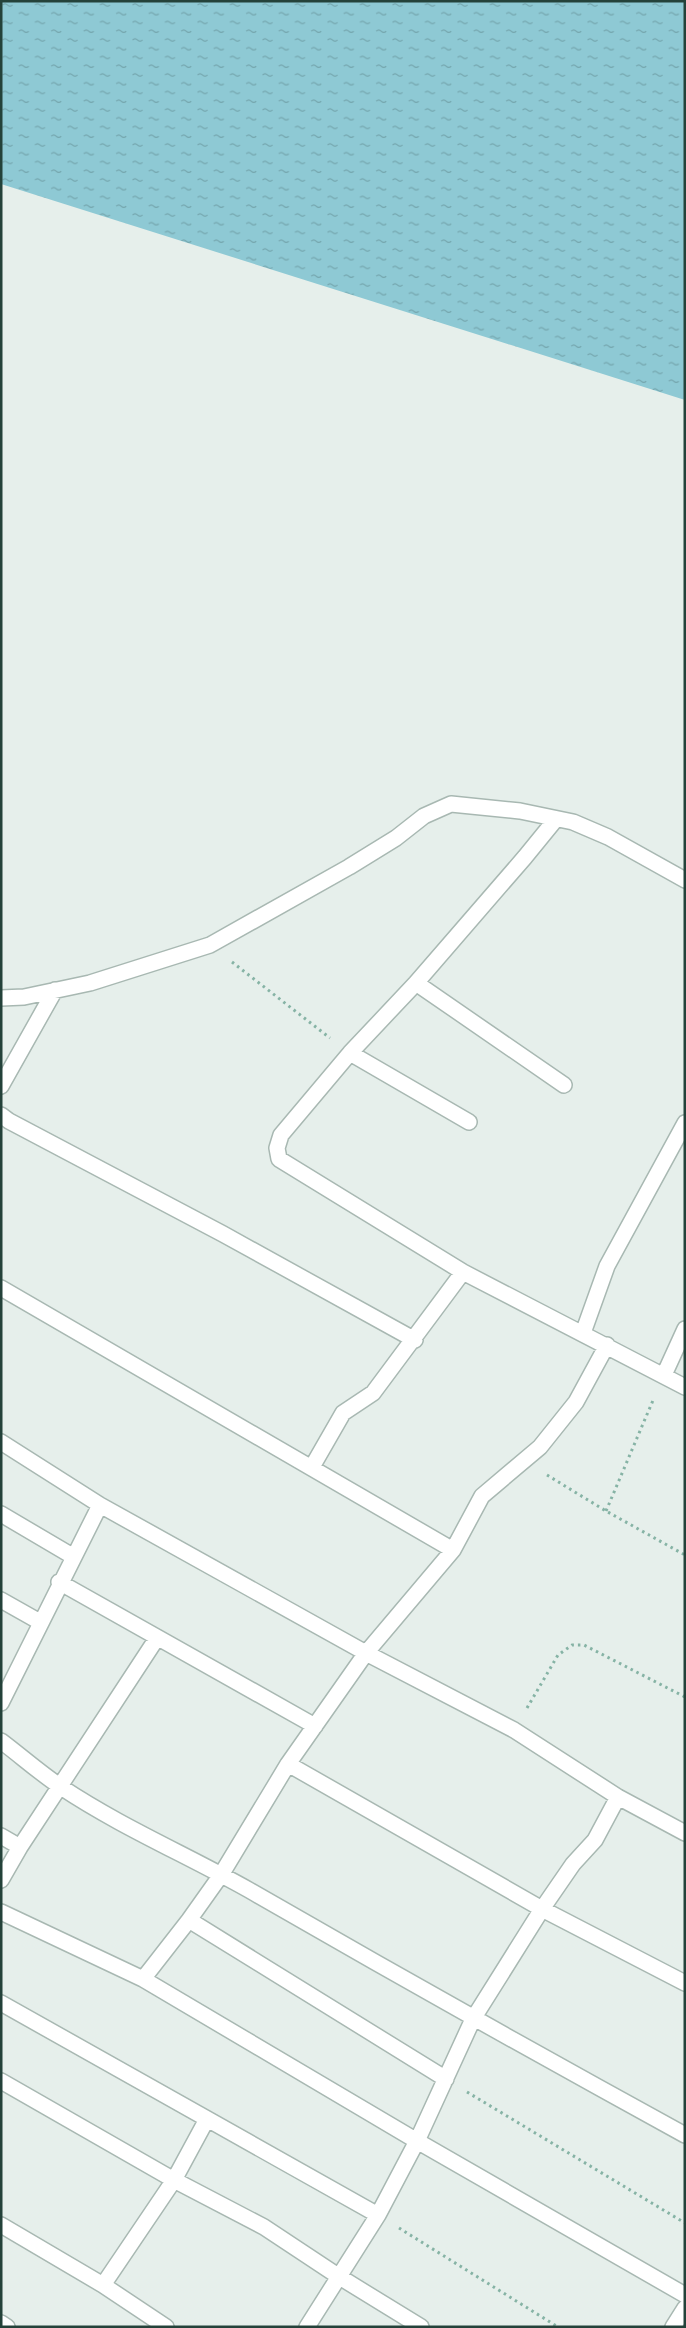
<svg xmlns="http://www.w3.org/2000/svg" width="686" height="2328" font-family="Poppins,sans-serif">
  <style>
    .water { fill: url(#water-ripples) }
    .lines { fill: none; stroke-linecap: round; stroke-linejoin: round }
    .minor-casing { stroke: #a8b8b2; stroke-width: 18 }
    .path { stroke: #86b3a5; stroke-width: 3; stroke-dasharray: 2.5 4; stroke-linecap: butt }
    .minor { stroke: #fff; stroke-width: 15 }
  </style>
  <defs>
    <pattern id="water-ripples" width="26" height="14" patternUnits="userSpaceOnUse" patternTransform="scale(1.25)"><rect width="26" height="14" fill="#8ec9d4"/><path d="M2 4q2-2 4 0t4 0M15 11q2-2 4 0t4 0" fill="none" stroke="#74a5ad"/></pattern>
  </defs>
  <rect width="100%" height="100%" fill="#e6efeb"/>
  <!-- water -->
  <path class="water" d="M 1,1 L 685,1 L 685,400 L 1,184 Z"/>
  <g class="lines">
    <!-- minor casing -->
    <g class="minor-casing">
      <path id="minor" d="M 556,819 L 525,857 L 416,983 L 350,1053 L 281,1135 L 277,1148 L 279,1159 L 463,1272 L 685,1387
        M 416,983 L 564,1085
        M 1,998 L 24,997 L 90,983 L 210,945 L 349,867 L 396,838 L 424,816 L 451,804 L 520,811 L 573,822 L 608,837 L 685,880
        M 350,1053 L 469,1122
        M 1,1086 L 55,990
        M 1,1115 L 9,1121 L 223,1234 L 415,1340
        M 1,1288 L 453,1550
        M 583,1333 L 607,1266 L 685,1123
        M 664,1375 L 685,1329
        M 1,1442 L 100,1505 L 366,1653 L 514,1730 L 618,1797 L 685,1833
        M 312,1467 L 343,1413 L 373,1393 L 463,1272
        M 1,1514 L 74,1557
        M 59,1582 L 315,1726
        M 1,1600 L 40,1622
        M 1,1703 L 100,1505
        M 1,1741 C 21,1756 40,1773 61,1787 C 121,1827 187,1855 249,1890 C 393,1973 539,2055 685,2135
        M 288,1764 L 542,1909 L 685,1983
        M 1,1836 L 20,1847
        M 1,1880 L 20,1847 L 157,1638
        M 1,1912 L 143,1979 L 417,2141 L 685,2295
        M 189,1920 L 446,2079
        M 143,1979 L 189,1920 L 221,1875 L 288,1764 L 366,1653 L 453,1550 L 482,1496 L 540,1447 L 576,1402 L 607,1345
        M 1,2003 L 378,2215
        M 1,2081 L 174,2180 L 264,2227 L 338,2276 L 421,2327
        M 1,2225 L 103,2285 L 166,2327
        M 103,2285 L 174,2180 L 207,2119
        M 1,2323 L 7,2327
        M 307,2327 L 378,2215 L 417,2141 L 473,2019 L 542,1909 L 573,1864 L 595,1840 L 618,1797
        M 673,2327 L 685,2308"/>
    </g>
    <!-- path -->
    <path class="path" d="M 232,962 L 330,1038
      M 547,1475 L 606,1511 L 685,1555
      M 606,1511 L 654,1398
      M 527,1708 L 558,1655 L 572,1645 L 584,1645 L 685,1697
      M 467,2092 L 685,2223
      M 399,2228 L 558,2327"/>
    <!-- minor -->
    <use href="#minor" class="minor"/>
  </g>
  <!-- border -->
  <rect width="686" height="2328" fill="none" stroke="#24423a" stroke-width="5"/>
</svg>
